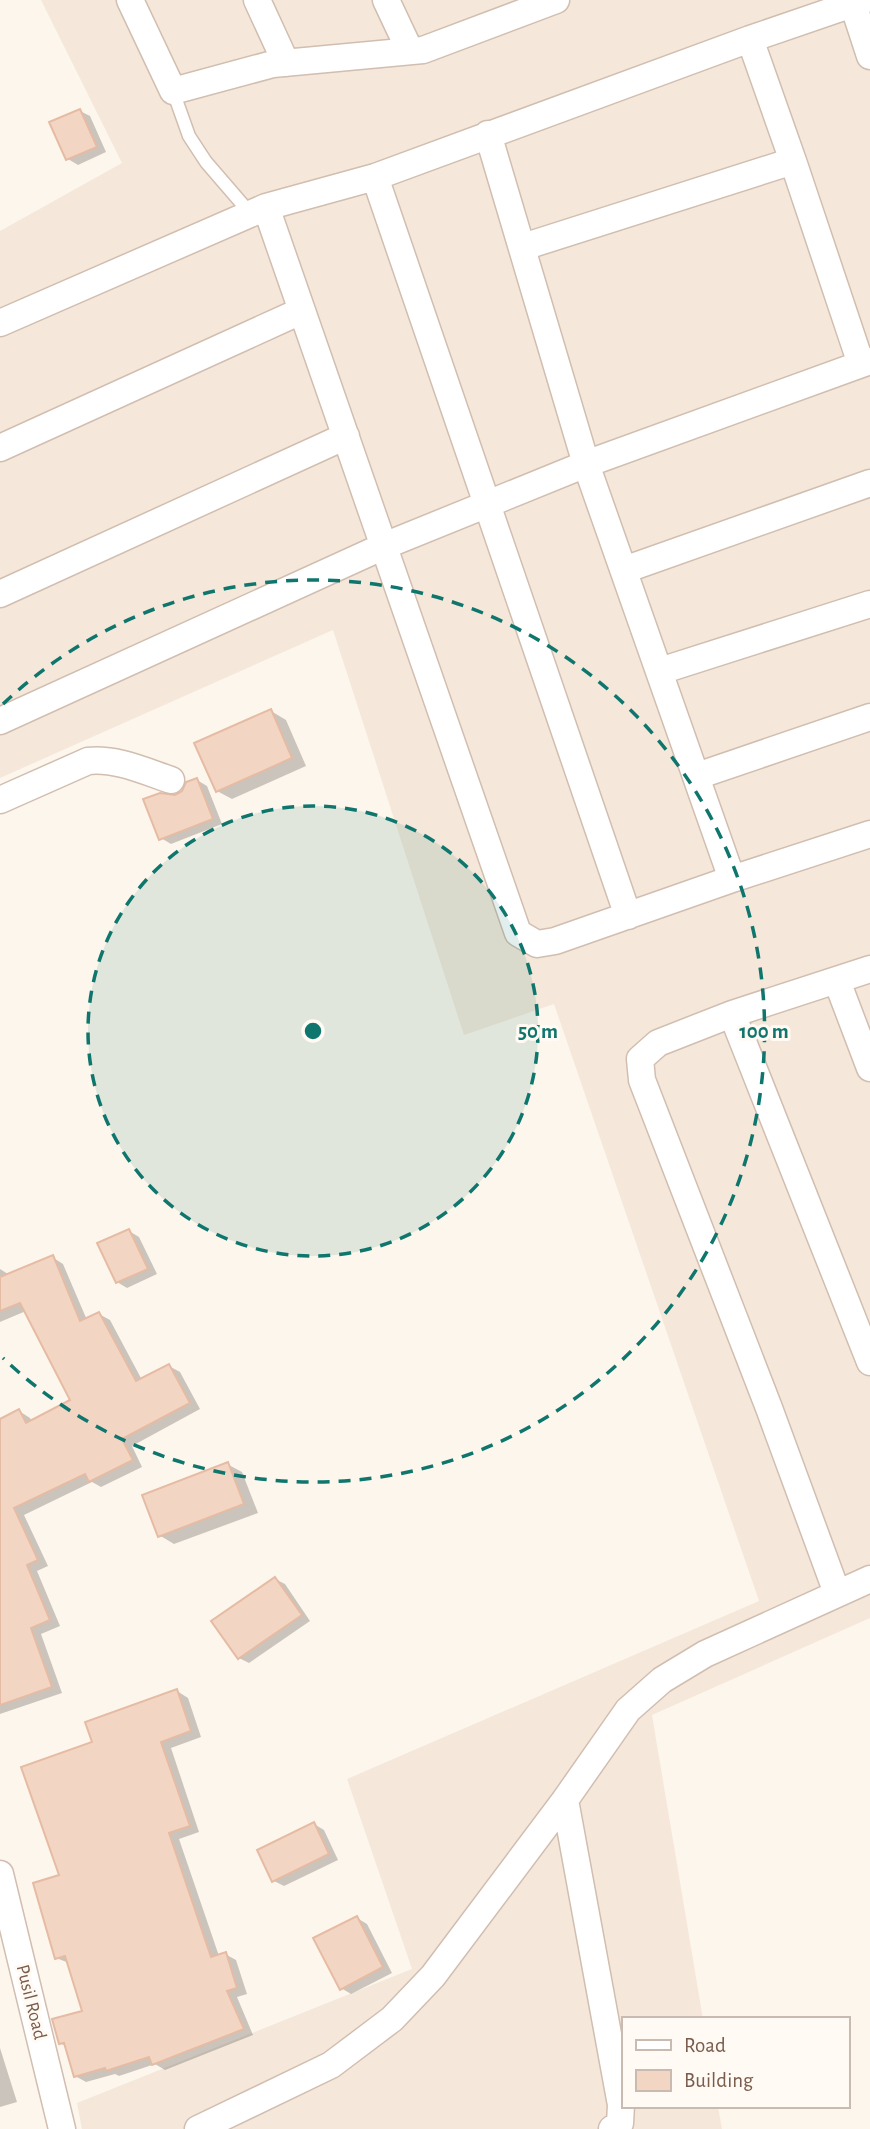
<svg xmlns="http://www.w3.org/2000/svg" width="870" height="2129" font-family="'Alegreya Sans',sans-serif">
  <style>
    .residential { fill: #f5e8da }
    .shadow { fill: #0003 }
    .building { fill: #f3d5c3; stroke: #e6bba3; stroke-width: 2 }
    .lines { fill: none; stroke-linecap: round; stroke-linejoin: round }
    .service-casing { stroke: #d1beb0; stroke-width: 15 }
    .minor-casing { stroke: #d1beb0; stroke-width: 29 }
    .service { stroke: #fff; stroke-width: 12 }
    .minor { stroke: #fff; stroke-width: 26 }
    .ring { fill: none; stroke: #0f766e; stroke-width: 3.5; stroke-dasharray: 12 9 }
    .labels { text-anchor: middle; dominant-baseline: central; stroke-width: 6; stroke-linejoin: round; paint-order: stroke }
    .street-label { font-size: 19px; fill: #7a5c4d; stroke: #fffaf3 }
    .centre { fill: #0f766e; stroke: #fffaf3; stroke-width: 3.5 }
    .ring-label { font-size: 21px; text-anchor: middle; font-weight: bold; fill: #0f766e; stroke: #fffaf3; stroke-width: 6; stroke-linejoin: round; paint-order: stroke }
  </style>
  <rect width="100%" height="100%" fill="#fdf6ec"/>
  <!-- residential -->
  <path class="residential" d="M 41,0 L 870,0 L 870,1618 L 652,1715 L 703,2019 L 623,2019 L 623,2106 L 718,2106 L 722,2129 L 82,2129 L 77,2103 L 412,1969 L 347,1779 L 759,1601 L 554,1004 L 464,1035 L 333,630 L 0,778 L 0,231 L 122,163 Z"/>
  <!-- shadow -->
  <path class="shadow" d="M 80,111 L 90,116 L 106,152 L 78,165 L 68,159 Z
    M 271,711 L 286,720 L 306,766 L 232,799 L 217,791 Z
    M 197,780 L 207,786 L 222,824 L 171,844 L 161,838 L 175,797 Z
    M 129,1231 L 139,1237 L 157,1274 L 127,1288 L 117,1282 Z
    M 52,1257 L 63,1264 L 87,1320 L 99,1314 L 110,1320 L 142,1380 L 169,1366 L 180,1372 L 200,1409 L 132,1446 L 142,1467 L 101,1487 L 92,1482 L 24,1515 L 48,1566 L 37,1571 L 60,1626 L 41,1634 L 62,1693 L 0,1714 L 0,1421 L 19,1411 L 30,1418 L 32,1422 L 73,1401 L 26,1311 L 0,1322 L 0,1269 L 8,1274 Z
    M 227,1464 L 242,1472 L 258,1513 L 174,1544 L 159,1535 Z
    M 275,1579 L 285,1584 L 310,1621 L 249,1663 L 239,1658 Z
    M 177,1691 L 188,1698 L 201,1737 L 171,1748 L 199,1832 L 179,1839 L 219,1956 L 225,1954 L 236,1960 L 247,1994 L 237,1997 L 253,2035 L 165,2070 L 155,2064 L 119,2076 L 115,2074 L 86,2082 L 75,2076 L 65,2046 L 61,2043 L 84,2012 L 69,1963 L 56,1958 L 62,1876 L 95,1743 Z
    M 314,1824 L 324,1830 L 338,1860 L 284,1886 L 274,1881 Z
    M 357,1918 L 367,1924 L 392,1973 L 351,1994 L 341,1988 Z
    M 0,2048 L 17,2102 L 0,2107 Z"/>
  <!-- building -->
  <path class="building" d="M 80,109 L 97,147 L 66,160 L 49,122 Z
    M 271,709 L 292,758 L 216,792 L 194,743 Z
    M 197,778 L 213,819 L 159,840 L 143,799 L 160,793 L 175,795 L 182,791 L 186,782 Z
    M 129,1229 L 148,1269 L 116,1283 L 97,1243 Z
    M 53,1255 L 80,1321 L 99,1312 L 136,1381 L 169,1364 L 190,1403 L 122,1439 L 133,1460 L 89,1482 L 85,1474 L 14,1508 L 38,1560 L 27,1565 L 50,1620 L 31,1628 L 52,1687 L 0,1705 L 0,1419 L 19,1409 L 26,1423 L 70,1400 L 20,1303 L 0,1311 L 0,1277 Z
    M 228,1462 L 244,1504 L 158,1537 L 142,1495 Z
    M 275,1577 L 302,1615 L 238,1659 L 211,1621 Z
    M 177,1689 L 191,1731 L 161,1742 L 190,1826 L 169,1833 L 211,1957 L 226,1952 L 237,1988 L 227,1991 L 244,2029 L 152,2065 L 149,2057 L 106,2071 L 105,2068 L 74,2077 L 64,2043 L 59,2044 L 52,2019 L 82,2011 L 65,1956 L 55,1959 L 33,1883 L 59,1875 L 21,1767 L 92,1742 L 85,1722 Z
    M 314,1822 L 329,1854 L 272,1882 L 257,1850 Z
    M 357,1916 L 383,1967 L 340,1990 L 313,1938 Z"/>
  <g class="lines">
    <!-- service casing -->
    <g class="service-casing">
      <path id="service" d="M 173,91 L 189,136 L 206,162 L 250,213"/>
    </g>
    <!-- minor casing -->
    <g class="minor-casing">
      <path id="minor" d="M 130,0 L 173,91 L 273,64 L 423,50 L 556,0
        M 257,0 L 286,63
        M 386,0 L 410,51
        M 853,4 L 870,56
        M 488,134 L 586,464 L 732,879
        M 793,161 L 861,364
        M 375,177 L 628,916
        M 266,207 L 518,933 L 537,944 L 555,941 L 732,879 L 870,834
        M 523,247 L 793,161 L 750,39
        M 0,323 L 266,207 L 375,177 L 750,39 L 864,0
        M 0,448 L 301,311
        M 624,570 L 870,483
        M 0,594 L 346,436
        M 660,671 L 870,604
        M 0,721 L 384,546 L 586,464 L 870,361
        M 697,776 L 870,717
        M 0,800 L 88,761 C 116,758 144,771 171,780
        M 837,981 L 870,1068
        M 732,1014 L 870,1362
        M 837,1593 L 769,1408 L 642,1080 L 640,1059 L 658,1043 L 732,1014 L 870,969
        M 565,1800 L 621,2105 L 620,2123 L 612,2129
        M 0,1874 L 62,2129
        M 198,2129 L 331,2065 L 392,2019 L 433,1976 L 565,1800 L 628,1710 L 662,1680 L 705,1654 L 870,1579"/>
    </g>
    <!-- service -->
    <use href="#service" class="service"/>
    <!-- minor -->
    <use href="#minor" class="minor"/>
  </g>
  <!-- distance rings -->
  <circle cx="313" cy="1031" r="225" fill="#0f766e" fill-opacity=".12"/>
  <g class="ring">
    <circle cx="313" cy="1031" r="225"/>
    <path d="M3 704A451 451 0 1 1 3 1358"/>
  </g>
  <g class="labels">
    <!-- street labels -->
    <g class="street-label">
      <text transform="translate(31 2002) rotate(76)">Pusil Road</text>
    </g>
  </g>
  <circle cx="313" cy="1031" r="10" class="centre"/>
  <g class="ring-label">
    <text x="538" y="1038">50 m</text>
    <text x="764" y="1038">100 m</text>
  </g>
  <!-- legend -->
  <rect x="622" y="2017" width="228" height="91" fill="#fffaf3" stroke="#cabbb1" stroke-width="2"/>
  <rect x="636" y="2040" width="35" height="10" fill="#ffffff" stroke="#cabbb1" stroke-width="2"/>
  <text x="684" y="2052" font-size="21" fill="#7a5c4d">Road</text>
  <rect x="636" y="2070" width="35" height="21" fill="#f3d5c3" stroke="#cabbb1" stroke-width="2"/>
  <text x="684" y="2087" font-size="21" fill="#7a5c4d">Building</text>
</svg>
